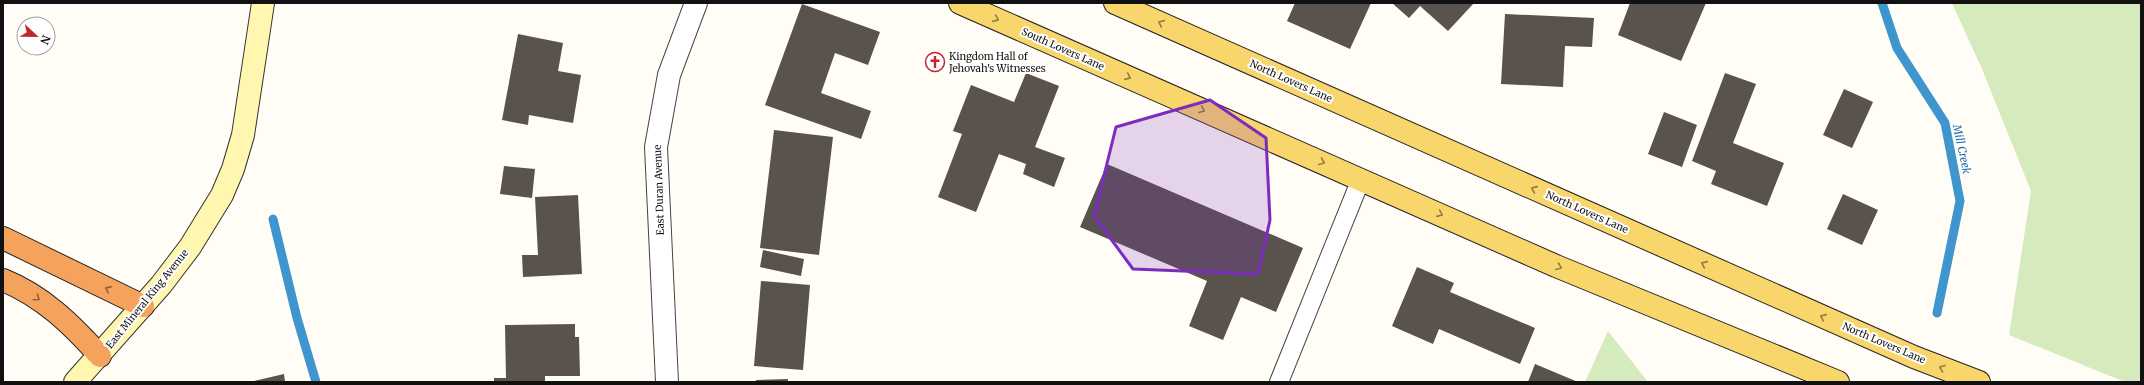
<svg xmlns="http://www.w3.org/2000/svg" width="2144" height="385" font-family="Merriweather,serif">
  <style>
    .green { fill: #d5ebbd }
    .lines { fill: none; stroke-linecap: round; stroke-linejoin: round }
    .stream { stroke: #3f96cf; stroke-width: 9 }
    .building { fill: #5a524d }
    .lane-casing { stroke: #444; stroke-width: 20 }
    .street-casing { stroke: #444; stroke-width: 24 }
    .secondary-casing { stroke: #333; stroke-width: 24 }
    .primary-casing { stroke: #222; stroke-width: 24 }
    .highway-casing { stroke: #222; stroke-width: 24 }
    .lane { stroke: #fff; stroke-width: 18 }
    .street { stroke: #fff; stroke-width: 22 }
    .secondary { stroke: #fff6b0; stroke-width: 22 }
    .primary { stroke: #f9d66b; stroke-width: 22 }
    .highway { stroke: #f5a25d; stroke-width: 22 }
    .oneway { stroke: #917d42 }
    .oneway2 { stroke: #8e613b }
    .marked { fill: #7b2cbf; fill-opacity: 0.2; stroke: #7b2cbf; stroke-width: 3; stroke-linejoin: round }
    .labels { text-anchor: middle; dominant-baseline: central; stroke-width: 4; stroke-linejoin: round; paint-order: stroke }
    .street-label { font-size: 10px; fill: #111; stroke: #fff }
    .poi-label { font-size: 10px; fill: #111; stroke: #fff; text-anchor: start }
    .water-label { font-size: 11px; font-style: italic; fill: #1768a6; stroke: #fff }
  </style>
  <rect width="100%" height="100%" fill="#fffdf5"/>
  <!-- green -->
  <path class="green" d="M 1952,3 L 2141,3 L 2141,382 L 2125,382 L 2009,335 L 2031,191 L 1982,69 Z
    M 1608,331 L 1648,382 L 1585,382 Z"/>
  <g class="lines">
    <!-- stream -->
    <path class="stream" d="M 1882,3 L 1897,48 L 1945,123 L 1960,201 L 1937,313
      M 273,219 L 297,318 L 316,382"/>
  </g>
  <!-- building -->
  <path class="building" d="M 1295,3 L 1371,3 L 1350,49 L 1287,21 Z
    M 1392,3 L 1474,3 L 1448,31 L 1420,6 L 1409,18 Z
    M 1630,3 L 1706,3 L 1681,61 L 1618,35 Z
    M 802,4 L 880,32 L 868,65 L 835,53 L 821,93 L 871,111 L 861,139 L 765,105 Z
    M 1505,14 L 1594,18 L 1592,47 L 1565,46 L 1563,87 L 1501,84 Z
    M 518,34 L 563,43 L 558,71 L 581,75 L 573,123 L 529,115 L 528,125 L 502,120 Z
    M 1026,73 L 1059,86 L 1035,147 L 1065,158 L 1054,187 L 1023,174 L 1026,164 L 999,154 L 976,212 L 938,197 L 962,134 L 953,131 L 971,85 L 1014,102 Z
    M 1725,73 L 1756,84 L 1733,143 L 1784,163 L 1767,206 L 1711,184 L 1716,171 L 1692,161 Z
    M 1844,89 L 1873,102 L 1852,148 L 1823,135 Z
    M 1664,112 L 1697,125 L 1682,167 L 1648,154 Z
    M 774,130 L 833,137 L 819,255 L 760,248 Z
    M 1107,164 L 1303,248 L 1276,312 L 1241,297 L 1223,340 L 1189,326 L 1207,281 L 1080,227 Z
    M 504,166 L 535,169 L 532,198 L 500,194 Z
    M 1843,194 L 1878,210 L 1862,245 L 1827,229 Z
    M 578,195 L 582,274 L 523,277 L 522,255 L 538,255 L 535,197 Z
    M 763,250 L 804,259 L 801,276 L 760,267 Z
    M 1417,267 L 1454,283 L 1450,292 L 1535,328 L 1520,364 L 1439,329 L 1433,344 L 1392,326 Z
    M 761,281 L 810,285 L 803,370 L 754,366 Z
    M 575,324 L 575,337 L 579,337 L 580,376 L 545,376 L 545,382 L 494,382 L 494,378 L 506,378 L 505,325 Z
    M 1535,364 L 1578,382 L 1528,382 Z
    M 284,374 L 285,382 L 254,382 L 254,381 Z
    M 788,379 L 788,382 L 756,382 L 756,380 Z"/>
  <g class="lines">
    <!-- lane casing -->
    <g class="lane-casing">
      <path id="lane" d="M 1279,382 L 1361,179"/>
    </g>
    <!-- street casing -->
    <g class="street-casing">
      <path id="street" d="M 667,382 L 656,147 L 669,75 L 696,3"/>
    </g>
    <!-- secondary casing -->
    <g class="secondary-casing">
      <path id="secondary" d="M 75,382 L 161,285 L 190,247 L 222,195 L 233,169 L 243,135 L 263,3"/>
    </g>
    <!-- primary casing -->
    <g class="primary-casing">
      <path id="primary" d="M 960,3 L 1556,266 L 1838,382
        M 1115,3 L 1914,357 L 1979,382"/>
    </g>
    <!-- highway casing -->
    <g class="highway-casing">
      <path id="highway" d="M 3,238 L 143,306
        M 3,280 C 43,296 72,325 100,356"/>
    </g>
    <!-- lane -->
    <use href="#lane" class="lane"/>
    <!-- street -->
    <use href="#street" class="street"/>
    <!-- secondary -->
    <use href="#secondary" class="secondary"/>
    <!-- primary -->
    <use href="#primary" class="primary"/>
    <!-- highway -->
    <use href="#highway" class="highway"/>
  </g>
  <!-- one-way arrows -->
  <defs><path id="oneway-chevron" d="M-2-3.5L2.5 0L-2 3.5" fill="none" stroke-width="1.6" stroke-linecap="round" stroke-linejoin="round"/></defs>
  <g class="oneway">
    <use href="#oneway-chevron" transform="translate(996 19) rotate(24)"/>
    <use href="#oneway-chevron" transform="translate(1161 23) rotate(-156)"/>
    <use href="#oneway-chevron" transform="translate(1128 77) rotate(24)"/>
    <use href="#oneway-chevron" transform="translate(1202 110) rotate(23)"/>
    <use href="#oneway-chevron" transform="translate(1322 162) rotate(23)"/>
    <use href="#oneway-chevron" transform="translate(1534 189) rotate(-156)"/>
    <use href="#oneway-chevron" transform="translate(1440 214) rotate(24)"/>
    <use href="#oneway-chevron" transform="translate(1704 264) rotate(-156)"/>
    <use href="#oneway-chevron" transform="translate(1559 267) rotate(23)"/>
    <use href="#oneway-chevron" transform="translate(1823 317) rotate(-156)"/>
    <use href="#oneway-chevron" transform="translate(1942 368) rotate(-159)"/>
  </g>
  <g class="oneway2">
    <use href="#oneway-chevron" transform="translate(108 289) rotate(-154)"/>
    <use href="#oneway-chevron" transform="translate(37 298) rotate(35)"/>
  </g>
  <!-- marked area -->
  <path class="marked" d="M 1210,100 L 1266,138 L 1270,220 L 1258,274 L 1133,269 L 1094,216 L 1116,127 Z"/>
  <!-- icons -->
  <defs>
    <g id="church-ring" transform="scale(1)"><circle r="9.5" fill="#fff" stroke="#c4262e" stroke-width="1.5"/><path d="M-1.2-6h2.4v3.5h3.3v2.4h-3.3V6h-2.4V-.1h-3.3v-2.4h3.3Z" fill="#c4262e"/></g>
  </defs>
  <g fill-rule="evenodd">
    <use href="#church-ring" x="935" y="62"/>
  </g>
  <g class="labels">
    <!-- street labels -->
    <g class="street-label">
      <text transform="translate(1063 49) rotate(24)">South Lovers Lane</text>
      <text transform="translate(1291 81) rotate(24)">North Lovers Lane</text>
      <text transform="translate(659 190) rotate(-92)">East Duran Avenue</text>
      <text transform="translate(1587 212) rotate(24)">North Lovers Lane</text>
      <text transform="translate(147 299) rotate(-51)">East Mineral King Avenue</text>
      <text transform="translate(1884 343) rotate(23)">North Lovers Lane</text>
    </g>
    <!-- poi labels -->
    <g class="poi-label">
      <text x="949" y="56">Kingdom Hall of<tspan x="949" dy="12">Jehovah's Witnesses</tspan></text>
    </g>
    <!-- water labels -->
    <g class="water-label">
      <text transform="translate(1962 149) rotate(78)">Mill Creek</text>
    </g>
  </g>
  <!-- border -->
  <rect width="2144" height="385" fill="none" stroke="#111111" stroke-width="8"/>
  <!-- north arrow -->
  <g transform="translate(36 36) rotate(112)"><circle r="19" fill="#ffffff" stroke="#a0a0a0"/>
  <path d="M0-3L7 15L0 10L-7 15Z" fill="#c4262e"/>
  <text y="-6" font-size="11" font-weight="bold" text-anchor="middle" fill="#111111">N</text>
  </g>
</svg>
